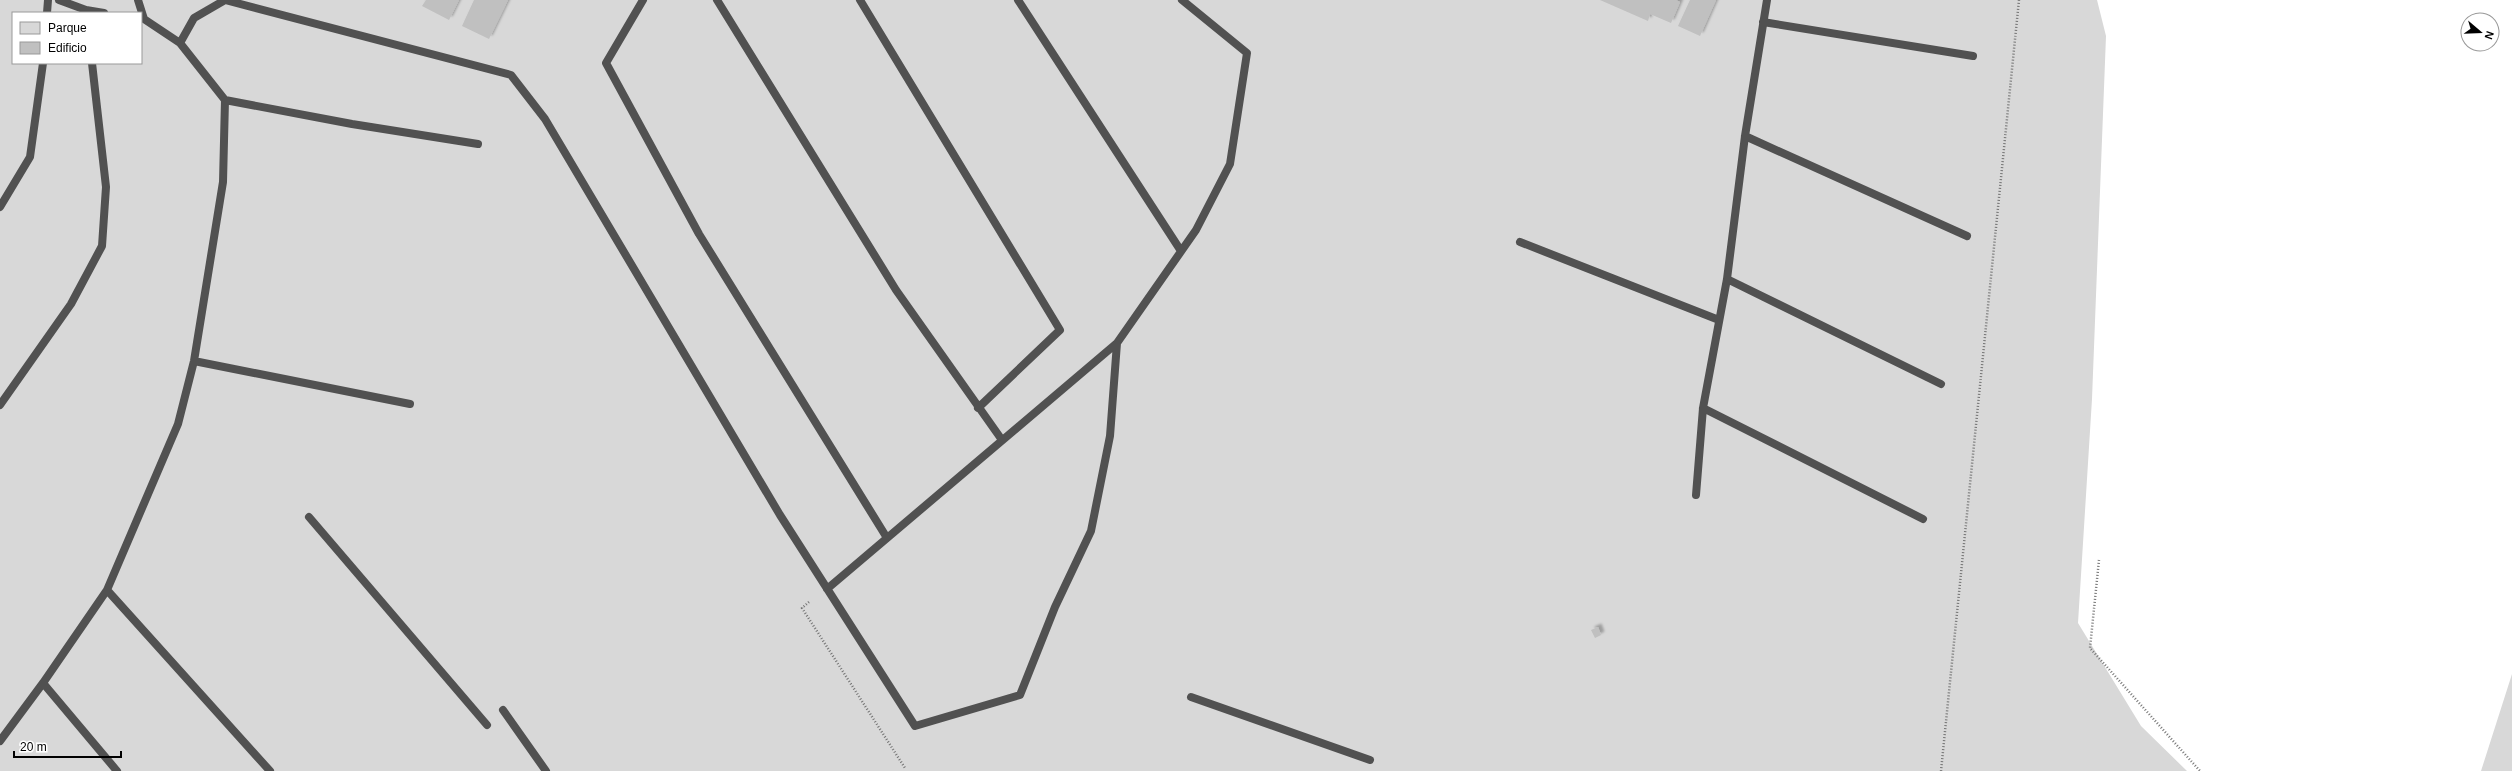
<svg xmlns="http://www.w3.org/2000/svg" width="2512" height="771" font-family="Arial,sans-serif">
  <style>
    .green { fill: #d8d8d8; fill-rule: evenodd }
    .building { fill: #c0c0c0; filter: url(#shadow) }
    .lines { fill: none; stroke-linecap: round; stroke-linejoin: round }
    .path { stroke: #737373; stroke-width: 2.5; stroke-dasharray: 1 2; stroke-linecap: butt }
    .service { stroke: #515151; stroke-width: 8 }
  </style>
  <defs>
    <filter id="shadow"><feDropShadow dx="3.5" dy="-3.5" stdDeviation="1" flood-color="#0004"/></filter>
  </defs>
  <rect width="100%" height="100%" fill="#fff"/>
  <!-- green -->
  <path class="green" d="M 0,0 L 2097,0 L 2106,36 L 2092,399 L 2078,623 L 2141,726 L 2187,771 L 0,771 ZM 13,13 L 141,13 L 141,63 L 13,63 Z
    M 2512,674 L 2512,771 L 2481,771 Z"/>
  <!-- building -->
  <path class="building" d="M 426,0 L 459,0 L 449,20 L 422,6 Z
    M 474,0 L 508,0 L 489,39 L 462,26 Z
    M 1600,0 L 1676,0 L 1680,2 L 1671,23 L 1650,14 L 1648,21 Z
    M 1690,0 L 1716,0 L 1700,36 L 1678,26 Z
    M 1598,627 L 1601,635 L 1595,638 L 1591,630 Z"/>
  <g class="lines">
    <!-- path -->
    <path class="path" d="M 2099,560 L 2090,648 L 2200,771
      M 809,602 L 802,608 L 905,768
      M 1941,771 L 2019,0"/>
    <!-- service -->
    <path class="service" d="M 59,0 L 86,10 L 104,13
      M 138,0 L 144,19 L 180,43 L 225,100 L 352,124 L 478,144
      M 643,0 L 606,63 L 699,234 L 887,538
      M 717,0 L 896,290 L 1002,440
      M 860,0 L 1060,330 L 978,408
      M 1018,0 L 1181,251
      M 47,13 L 48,0
      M 1763,22 L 1973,56
      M 180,43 L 194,18 L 225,0 L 511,75 L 545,119 L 780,515 L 915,726 L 1020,695 L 1055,607 L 1091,531 L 1110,436 L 1117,343 L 1196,230 L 1230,164 L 1247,53 L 1182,0
      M 1745,136 L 1967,236
      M 0,207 L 30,157 L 43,63
      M 1520,242 L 1719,320
      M 1727,279 L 1941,384
      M 194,361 L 410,404
      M 0,405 L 71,304 L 102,246 L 106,187 L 92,63
      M 1703,408 L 1923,519
      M 1696,495 L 1703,408 L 1727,279 L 1745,136 L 1767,0
      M 309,517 L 487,725
      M 827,589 L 1117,343
      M 107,590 L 270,771
      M 43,683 L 117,771
      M 1191,697 L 1370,760
      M 503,710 L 546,771
      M 0,741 L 43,683 L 107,590 L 178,424 L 194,361 L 223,182 L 225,100"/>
  </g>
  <!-- legend -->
  <rect x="12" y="12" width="130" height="52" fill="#ffffff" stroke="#999999"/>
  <rect x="20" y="22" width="20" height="12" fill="#d8d8d8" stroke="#999999"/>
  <text x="48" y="32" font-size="12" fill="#000000">Parque</text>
  <rect x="20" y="42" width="20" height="12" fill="#c0c0c0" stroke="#999999"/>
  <text x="48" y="52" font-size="12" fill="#000000">Edificio</text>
  <!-- north arrow -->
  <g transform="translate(2480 32) rotate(109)"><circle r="19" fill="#ffffff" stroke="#999999"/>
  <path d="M0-3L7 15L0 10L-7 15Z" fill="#000000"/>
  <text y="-6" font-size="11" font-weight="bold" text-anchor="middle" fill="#000000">N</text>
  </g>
  <!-- scale -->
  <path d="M14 751v6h107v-6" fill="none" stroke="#000000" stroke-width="2"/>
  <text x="20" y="751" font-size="12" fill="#000000" stroke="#ffffff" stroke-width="3" paint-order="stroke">20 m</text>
</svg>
